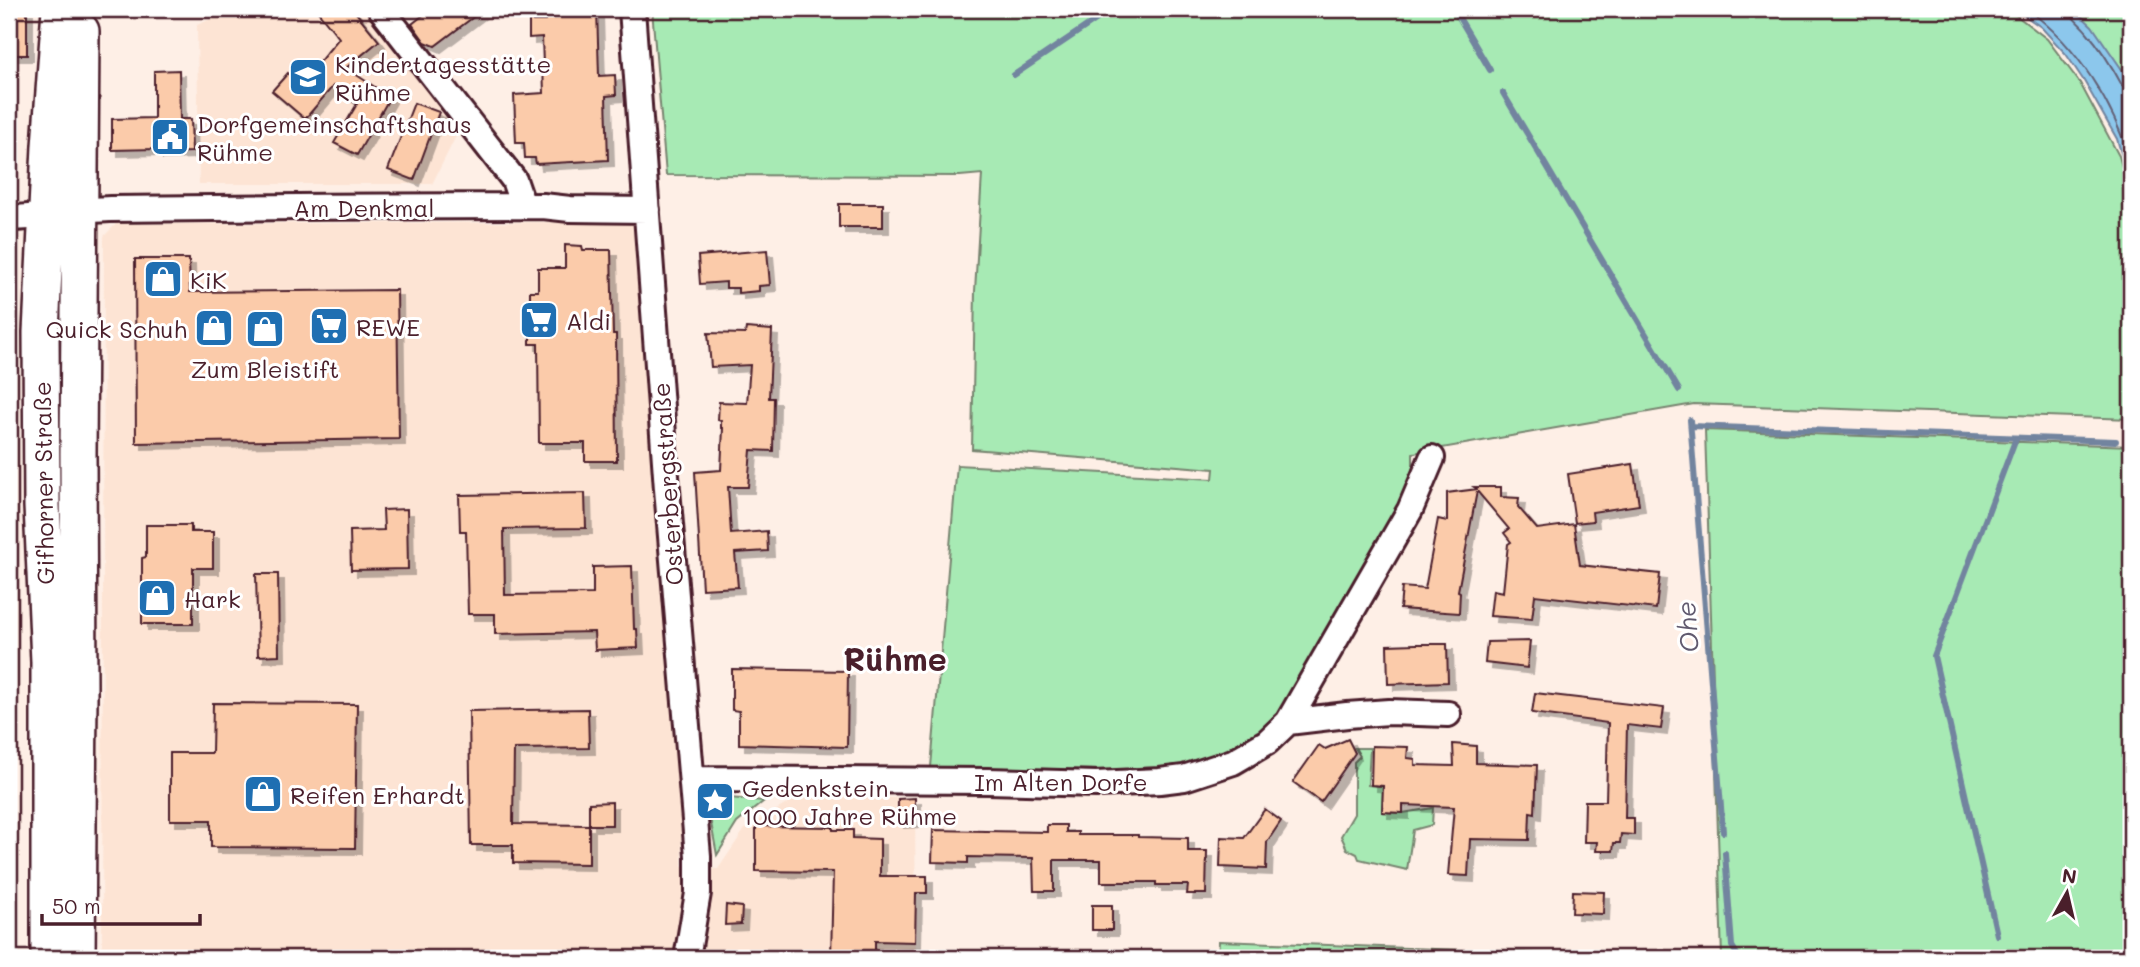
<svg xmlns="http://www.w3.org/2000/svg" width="2140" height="967" font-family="Mali,sans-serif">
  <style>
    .built { fill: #fde4d4 }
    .green { fill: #a7eab4; stroke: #788470; stroke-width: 2 }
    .water { fill: #8cc7ec; stroke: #72849f; stroke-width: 2 }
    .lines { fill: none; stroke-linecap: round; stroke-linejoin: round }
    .shore { stroke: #646278; stroke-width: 2 }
    .stream { stroke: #72849f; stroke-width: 6 }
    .building { fill: #fbcbaa; stroke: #4a1f2b; stroke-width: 2; filter: url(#shadow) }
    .street-casing { stroke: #4a1f2b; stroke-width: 30 }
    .secondary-casing { stroke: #4a1f2b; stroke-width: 40 }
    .street { stroke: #fff; stroke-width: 24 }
    .secondary { stroke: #fff; stroke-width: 35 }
    .labels { text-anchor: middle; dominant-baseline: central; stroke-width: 6; stroke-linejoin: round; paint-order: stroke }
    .poi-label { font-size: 24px; fill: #4a1f2b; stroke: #fff; text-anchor: start }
    .street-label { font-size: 24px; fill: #4a1f2b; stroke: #fff }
    .water-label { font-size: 26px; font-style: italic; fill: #615a6f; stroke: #fff }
    .district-label { font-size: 32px; font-weight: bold; fill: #4a1f2b; stroke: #fff }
  </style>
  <defs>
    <filter id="shadow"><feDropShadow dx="6" dy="6" stdDeviation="0" flood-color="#0004"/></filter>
  </defs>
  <rect width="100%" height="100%" fill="#feefe6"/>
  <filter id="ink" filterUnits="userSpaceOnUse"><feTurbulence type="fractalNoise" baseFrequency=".0143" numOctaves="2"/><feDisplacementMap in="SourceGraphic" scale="14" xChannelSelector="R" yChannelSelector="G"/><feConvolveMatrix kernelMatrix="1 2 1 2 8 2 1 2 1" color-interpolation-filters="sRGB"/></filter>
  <g filter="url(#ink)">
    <!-- built -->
    <path class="built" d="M 234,9 L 366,9 L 460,128 L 432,184 L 199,184 L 197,25 Z
      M 637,222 L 680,780 L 682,866 L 718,869 L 745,829 L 798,797 L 915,798 L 916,958 L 102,958 L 104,236 L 116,224 Z"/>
    <!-- green -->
    <path class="green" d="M 652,9 L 2008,9 L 2047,39 L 2080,83 L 2119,156 L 2131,199 L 2131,419 L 1694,404 L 1413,453 L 1413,466 L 1403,509 L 1279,719 L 1256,740 L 1218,760 L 1171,771 L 931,767 L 957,465 L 1213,479 L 1214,469 L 972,449 L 975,291 L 982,174 L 960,176 L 666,175 Z
      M 2073,9 L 2131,9 L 2131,90 L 2123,71 Z
      M 1705,430 L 2131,446 L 2131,958 L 1722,958 Z
      M 1355,748 L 1370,748 L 1368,785 L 1383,786 L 1382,812 L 1403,813 L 1433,808 L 1432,825 L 1413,830 L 1407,870 L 1359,859 L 1357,854 L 1347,849 L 1341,836 L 1354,814 L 1354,762 L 1360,756 Z
      M 706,796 L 764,801 L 737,823 L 717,855 Z
      M 1219,941 L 1671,958 L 1218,958 Z"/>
    <!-- water -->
    <path class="water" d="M 2015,9 L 2074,9 L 2092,26 L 2123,71 L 2131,90 L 2131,187 L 2117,139 L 2084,81 L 2066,54 L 2041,27 Z"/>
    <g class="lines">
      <!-- shore -->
      <path class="shore" d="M 2027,9 C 2077,45 2114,105 2131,163
        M 2070,9 C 2071,19 2080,23 2086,31 C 2100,47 2113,68 2123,87 L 2131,90"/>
      <!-- stream -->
      <path class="stream" d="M 1454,9 L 1490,70
        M 1014,75 L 1112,9
        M 1503,93 L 1679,390
        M 1690,420 L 1723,832
        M 1691,426 L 2116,441
        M 1725,853 L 1732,946 L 1739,958
        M 1997,935 L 1934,656 L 2016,438"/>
    </g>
    <!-- building -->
    <path class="building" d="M 9,9 L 27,9 L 27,55 L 9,55 Z
      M 316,9 L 353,9 L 379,41 L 346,68 L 390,97 L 357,155 L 334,143 L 357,104 L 333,86 L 305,119 L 272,91 L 288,73 L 301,84 L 339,38 Z
      M 431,9 L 484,9 L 435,46 L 425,42 L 412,24 Z
      M 545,9 L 597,9 L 599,76 L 615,75 L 616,95 L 606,96 L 608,160 L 536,164 L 535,158 L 525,158 L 524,143 L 516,143 L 514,95 L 544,93 L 542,37 L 529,38 L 529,21 L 545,21 Z
      M 179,70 L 180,119 L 191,119 L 192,152 L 157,153 L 157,149 L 112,150 L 112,119 L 154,118 L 154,71 Z
      M 414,103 L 439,112 L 414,180 L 388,170 Z
      M 839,204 L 883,204 L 883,227 L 839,227 Z
      M 565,245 L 582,246 L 583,250 L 611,250 L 613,334 L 616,334 L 617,461 L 585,461 L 585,443 L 539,443 L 538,344 L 530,344 L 530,291 L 538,291 L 538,268 L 565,268 Z
      M 767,250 L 770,285 L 759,286 L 759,291 L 738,293 L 738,288 L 726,288 L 726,282 L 700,284 L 698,256 Z
      M 135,259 L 189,259 L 190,292 L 397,290 L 399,439 L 136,443 Z
      M 746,328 L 772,330 L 769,398 L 774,398 L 773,451 L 751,450 L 748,487 L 728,487 L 731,534 L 767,531 L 768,551 L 735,553 L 738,587 L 702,589 L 695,472 L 721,470 L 723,428 L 721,428 L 721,421 L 718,420 L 719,402 L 747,403 L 750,365 L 711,367 L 708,333 L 745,334 Z
      M 1633,464 L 1639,505 L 1592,512 L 1593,521 L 1575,523 L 1568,474 Z
      M 1474,487 L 1501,487 L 1501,497 L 1519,498 L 1518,507 L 1537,529 L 1574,524 L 1580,565 L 1660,574 L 1656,609 L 1535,595 L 1532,619 L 1490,616 L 1493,590 L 1503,592 L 1508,544 L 1511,542 L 1504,533 L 1509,529 L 1477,491 L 1458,591 L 1460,592 L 1459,613 L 1400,609 L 1402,587 L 1425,589 L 1438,519 L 1447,521 L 1447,493 L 1477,489 Z
      M 585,493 L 586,528 L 504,529 L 505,595 L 593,594 L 593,567 L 632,566 L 634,629 L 637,629 L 638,648 L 595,650 L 594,632 L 495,634 L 495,614 L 468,614 L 466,531 L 460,531 L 459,495 Z
      M 407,509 L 408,569 L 351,570 L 350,531 L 384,530 L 383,510 Z
      M 146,525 L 191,525 L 191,532 L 213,532 L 213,568 L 193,568 L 193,624 L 142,624 L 142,558 L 146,557 Z
      M 256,574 L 278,574 L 279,655 L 258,656 Z
      M 1530,641 L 1527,668 L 1485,663 L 1487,642 Z
      M 1416,644 L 1447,644 L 1448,682 L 1388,684 L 1387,645 Z
      M 732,669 L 848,671 L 847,747 L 739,744 L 739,711 L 732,710 Z
      M 1535,693 L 1664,708 L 1661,729 L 1627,725 L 1625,818 L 1634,818 L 1634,835 L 1621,834 L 1620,843 L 1614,843 L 1613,851 L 1596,851 L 1597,842 L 1584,842 L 1585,801 L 1606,801 L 1608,723 L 1532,713 Z
      M 213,703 L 357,704 L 355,848 L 211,847 L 211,820 L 170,820 L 170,753 L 212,753 Z
      M 588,709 L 589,748 L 514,749 L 513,824 L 589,825 L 589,864 L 513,863 L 513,845 L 471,845 L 469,711 Z
      M 1348,739 L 1355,753 L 1321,802 L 1293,782 L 1319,745 L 1325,749 Z
      M 1453,744 L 1476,746 L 1476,763 L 1537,765 L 1535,813 L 1530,812 L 1529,840 L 1470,839 L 1468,876 L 1448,875 L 1454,807 L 1403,805 L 1403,813 L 1382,812 L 1383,786 L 1371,785 L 1372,746 L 1408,747 L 1407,758 L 1415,759 L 1415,765 L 1454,766 Z
      M 915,798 L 915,821 L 898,822 L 898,799 Z
      M 612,802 L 612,825 L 589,825 L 589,803 Z
      M 1265,809 L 1281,821 L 1267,842 L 1266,869 L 1220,867 L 1221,837 L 1244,838 Z
      M 1047,825 L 1066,825 L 1066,832 L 1078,832 L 1078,835 L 1138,835 L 1138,837 L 1188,838 L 1188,851 L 1207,851 L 1206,894 L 1187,894 L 1188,885 L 1156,885 L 1156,882 L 1101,882 L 1101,860 L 1054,860 L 1054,891 L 1034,891 L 1033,858 L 968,857 L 968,863 L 932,862 L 933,830 L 1047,832 Z
      M 756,826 L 833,827 L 833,830 L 853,830 L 853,838 L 880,839 L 880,876 L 927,876 L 927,893 L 916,893 L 915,942 L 875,941 L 875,958 L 831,958 L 833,872 L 756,871 Z
      M 1573,891 L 1604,892 L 1603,914 L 1572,913 Z
      M 726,905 L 742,907 L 741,924 L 725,925 Z
      M 1092,905 L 1112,905 L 1112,930 L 1092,930 Z"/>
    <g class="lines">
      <!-- street casing -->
      <g class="street-casing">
        <path id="street" d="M 381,9 L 514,180 L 523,206
          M 632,9 L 667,489 L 698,856 L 698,893 L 687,958
          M 9,218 C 43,218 76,210 110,209 C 254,207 399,206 543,206 L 570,209 L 647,210
          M 1288,722 L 1410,510 L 1432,458
          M 692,779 L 988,781 L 1096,784 L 1160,781 L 1184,778 L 1233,762 L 1267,742 L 1288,722 L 1347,715 L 1389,712 L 1448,714"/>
      </g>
      <!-- secondary casing -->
      <g class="secondary-casing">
        <path id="secondary" d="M 49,958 L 49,662 L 42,506 L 41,332 L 50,146 L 60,9
          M 77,958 L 79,694 L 78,454 L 81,31"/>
      </g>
      <!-- street -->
      <use href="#street" class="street"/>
      <!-- secondary -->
      <use href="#secondary" class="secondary"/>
    </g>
  </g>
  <!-- icons -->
  <defs>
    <g id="school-square" transform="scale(2.0125)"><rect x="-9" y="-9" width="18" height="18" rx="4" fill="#1f6fb2" stroke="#fff"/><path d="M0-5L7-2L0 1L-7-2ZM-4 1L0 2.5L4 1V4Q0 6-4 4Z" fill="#fff"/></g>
    <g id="civic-square" transform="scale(2.0125)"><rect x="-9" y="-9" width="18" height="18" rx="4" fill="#1f6fb2" stroke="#fff"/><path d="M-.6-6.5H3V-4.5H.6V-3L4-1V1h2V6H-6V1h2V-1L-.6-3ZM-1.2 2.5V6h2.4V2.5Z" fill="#fff"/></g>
    <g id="shop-square" transform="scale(2.0125)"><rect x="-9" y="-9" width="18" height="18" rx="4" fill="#1f6fb2" stroke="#fff"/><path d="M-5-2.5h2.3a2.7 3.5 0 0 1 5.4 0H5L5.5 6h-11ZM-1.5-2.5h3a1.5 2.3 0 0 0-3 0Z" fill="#fff"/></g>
    <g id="supermarket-square" transform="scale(2.0125)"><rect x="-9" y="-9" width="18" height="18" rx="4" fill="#1f6fb2" stroke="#fff"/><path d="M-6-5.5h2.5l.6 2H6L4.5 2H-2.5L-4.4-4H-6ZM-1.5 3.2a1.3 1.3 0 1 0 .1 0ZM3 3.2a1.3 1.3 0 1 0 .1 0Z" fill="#fff"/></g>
    <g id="sight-square" transform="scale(2.0125)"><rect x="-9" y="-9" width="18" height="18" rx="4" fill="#1f6fb2" stroke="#fff"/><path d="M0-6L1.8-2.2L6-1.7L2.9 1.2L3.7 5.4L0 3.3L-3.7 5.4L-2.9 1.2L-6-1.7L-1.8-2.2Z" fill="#fff"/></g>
  </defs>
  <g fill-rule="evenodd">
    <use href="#school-square" x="308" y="77"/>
    <use href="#civic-square" x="170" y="137"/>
    <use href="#shop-square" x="163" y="279"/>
    <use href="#supermarket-square" x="539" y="320"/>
    <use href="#supermarket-square" x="329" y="326"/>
    <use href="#shop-square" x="214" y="328"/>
    <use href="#shop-square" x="265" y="329"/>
    <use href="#shop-square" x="157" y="598"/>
    <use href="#shop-square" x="263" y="794"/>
    <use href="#sight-square" x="715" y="801"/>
  </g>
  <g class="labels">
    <!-- poi labels -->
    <g class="poi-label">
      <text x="335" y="63">Kindertagesstätte<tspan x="335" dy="28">Rühme</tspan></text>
      <text x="197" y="123">Dorfgemeinschaftshaus<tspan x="197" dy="28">Rühme</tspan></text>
      <text x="190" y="279">KiK</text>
      <text x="566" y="320">Aldi</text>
      <text x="356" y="326">REWE</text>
      <text x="187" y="328" text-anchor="end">Quick Schuh</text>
      <text x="265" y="368" text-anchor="middle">Zum Bleistift</text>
      <text x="184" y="598">Hark</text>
      <text x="742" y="787">Gedenkstein<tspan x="742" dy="28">1000 Jahre Rühme</tspan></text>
      <text x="290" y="794">Reifen Erhardt</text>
    </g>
    <!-- street labels -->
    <g class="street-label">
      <text x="364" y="207">Am Denkmal</text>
      <text transform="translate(43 483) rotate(-91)">Gifhorner Straße</text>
      <text transform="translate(667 484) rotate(-94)">Osterbergstraße</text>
      <text x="1061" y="781">Im Alten Dorfe</text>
    </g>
    <!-- water labels -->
    <g class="water-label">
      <text transform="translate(1687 627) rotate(-95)">Ohe</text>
    </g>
    <!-- district labels -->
    <g class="district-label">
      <text x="895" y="658">Rühme</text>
    </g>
  </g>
  <!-- margin -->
  <rect width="2140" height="967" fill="none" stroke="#fff" stroke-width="35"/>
  <rect x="18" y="18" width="2105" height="932" fill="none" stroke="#4a1f2b" stroke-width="2.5" filter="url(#ink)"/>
  <!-- north arrow -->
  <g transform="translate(2067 893) rotate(8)" stroke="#ffffff" stroke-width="5" paint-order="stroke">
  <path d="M0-5L12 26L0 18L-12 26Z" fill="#4a1f2b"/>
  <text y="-10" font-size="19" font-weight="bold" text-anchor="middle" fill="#4a1f2b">N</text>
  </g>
  <!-- scale -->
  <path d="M42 914v10h158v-10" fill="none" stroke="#4a1f2b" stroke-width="3.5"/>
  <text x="52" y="914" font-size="21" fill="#4a1f2b" stroke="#ffffff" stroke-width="5" paint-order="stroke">50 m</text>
</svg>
